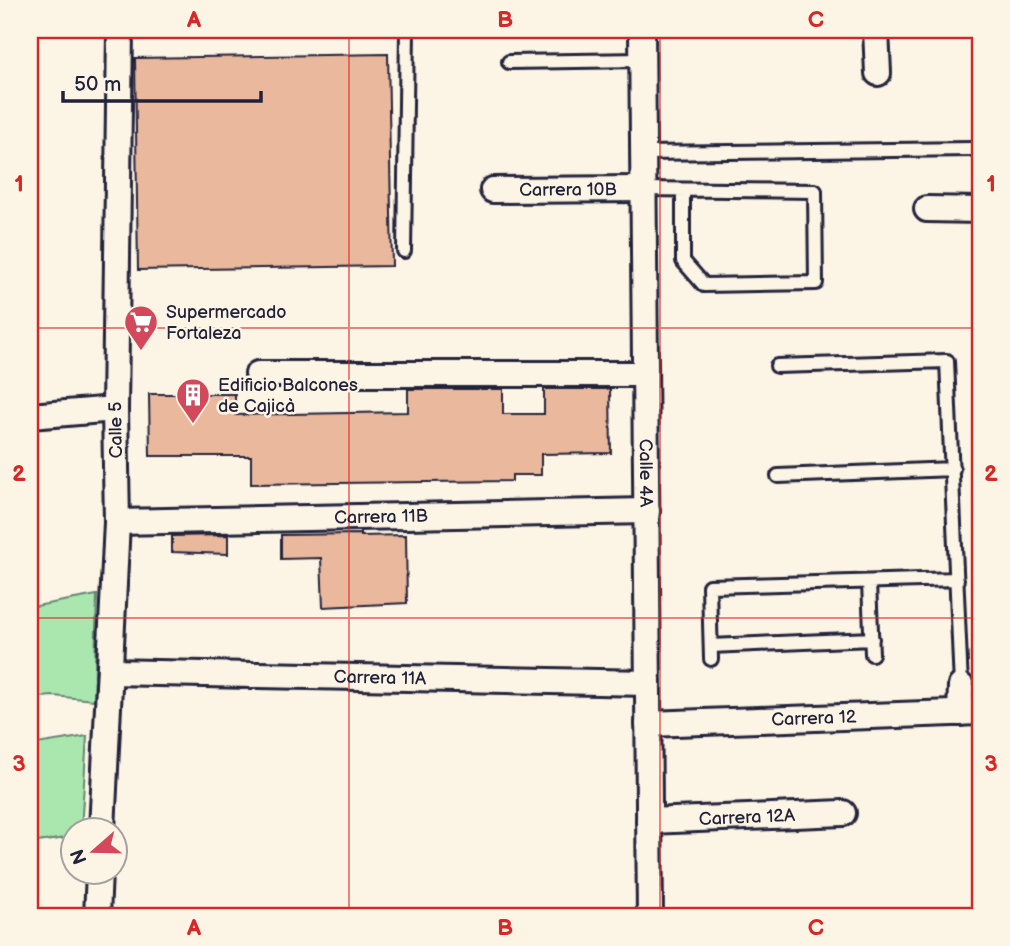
<svg xmlns="http://www.w3.org/2000/svg" width="1010" height="946" font-family="'Balsamiq Sans',sans-serif">
  <style>
    .green { fill: #aae7ae; stroke: #668474; stroke-width: 2 }
    .building { fill: #eab89c; stroke: #22223b; stroke-width: 2 }
    .lines { fill: none; stroke-linecap: round; stroke-linejoin: round }
    .service-casing { stroke: #22223b; stroke-width: 18 }
    .minor-casing { stroke: #22223b; stroke-width: 30 }
    .service { stroke: #fcf5e5; stroke-width: 12 }
    .minor { stroke: #fcf5e5; stroke-width: 24 }
    .grid { fill: none; stroke: #d62828; stroke-width: 2; stroke-opacity: 0.55 }
    .labels { text-anchor: middle; dominant-baseline: central; stroke-width: 5; stroke-linejoin: round; paint-order: stroke }
    .street-label { font-size: 18px; fill: #22223b; stroke: #fcf5e5 }
    .poi-label { font-size: 18px; fill: #22223b; stroke: #fcf5e5; text-anchor: start }
    .neatline { fill: none; stroke: #d62828; stroke-width: 2.5 }
    .grid-label { font-size: 23px; text-anchor: middle; font-weight: bold; fill: #d62828 }
  </style>
  <rect width="100%" height="100%" fill="#fcf5e5"/>
  <filter id="ink" filterUnits="userSpaceOnUse"><feTurbulence type="fractalNoise" baseFrequency=".0143" numOctaves="2"/><feDisplacementMap in="SourceGraphic" scale="14" xChannelSelector="R" yChannelSelector="G"/><feConvolveMatrix kernelMatrix="1 2 1 2 8 2 1 2 1" color-interpolation-filters="sRGB"/></filter>
  <g filter="url(#ink)">
    <!-- green -->
    <path class="green" d="M 97,595 L 94,700 L 53,696 L 30,698 L 30,607 Z
      M 87,736 L 81,830 L 74,830 L 73,837 L 30,843 L 30,745 Z"/>
    <!-- building -->
    <path class="building" d="M 388,54 L 392,266 L 138,270 L 135,58 Z
      M 408,389 L 503,389 L 503,414 L 544,414 L 544,389 L 610,389 L 611,453 L 541,454 L 541,475 L 512,475 L 512,481 L 251,484 L 251,456 L 150,456 L 149,394 L 235,394 L 235,415 L 408,412 Z
      M 361,534 L 361,536 L 406,535 L 407,603 L 323,607 L 321,558 L 281,559 L 281,535 Z
      M 228,535 L 228,554 L 172,552 L 172,536 Z"/>
    <g class="lines">
      <!-- service casing -->
      <g class="service-casing">
        <path id="service" d="M 509,62 L 642,60
          M 643,153 L 973,149
          M 643,189 L 815,191 L 816,283 L 704,285 L 683,261 L 683,190
          M 404,251 L 407,30
          M 777,366 L 947,361 L 961,686
          M 778,476 L 953,469
          M 869,583 L 872,654
          M 711,646 L 872,639
          M 711,659 L 709,586 L 957,579"/>
      </g>
      <!-- minor casing -->
      <g class="minor-casing">
        <g id="minor">
          <path id="s1" d="M 642,30 L 650,916"/>
          <path d="M 876,30 L 878,73"/>
          <path id="s2" d="M 493,190 L 643,189"/>
          <path d="M 927,209 L 980,210"/>
          <path d="M 258,374 L 645,374"/>
          <path d="M 30,416 L 115,409"/>
          <path id="s3" d="M 117,522 L 647,511"/>
          <path id="s4" d="M 110,672 L 648,683"/>
          <path d="M 960,713 L 961,686"/>
          <path id="s5" d="M 648,724 L 980,712"/>
          <path id="s6" d="M 649,821 L 843,813"/>
          <path d="M 102,830 L 117,522 L 115,409 L 120,30"/>
          <path d="M 97,916 L 99,872"/>
        </g>
      </g>
      <!-- service -->
      <use href="#service" class="service"/>
      <!-- minor -->
      <use href="#minor" class="minor"/>
    </g>
  </g>
  <!-- grid -->
  <path class="grid" d="M 349,30 L 349,916M 660,30 L 660,916M 30,328 L 980,328M 30,618 L 980,618"/>
  <!-- icons -->
  <defs>
    <g id="supermarket-pin" transform="scale(1.75)"><path d="M0 17L-7.5 6A9.5 9.5 0 1 1 7.5 6Z" fill="#d1495b" stroke="#fcf5e5"/><path d="M-6-5.5h2.5l.6 2H6L4.5 2H-2.5L-4.4-4H-6ZM-1.5 3.2a1.3 1.3 0 1 0 .1 0ZM3 3.2a1.3 1.3 0 1 0 .1 0Z" fill="#fff"/></g>
    <g id="building-pin" transform="scale(1.75)"><path d="M0 17L-7.5 6A9.5 9.5 0 1 1 7.5 6Z" fill="#d1495b" stroke="#fcf5e5"/><path d="M-4-6H4V6H1V3H-1V6H-4ZM-2.5-4.3h1.7v1.8h-1.7ZM.8-4.3h1.7v1.8H.8ZM-2.5-1h1.7V.8h-1.7ZM.8-1h1.7V.8H.8Z" fill="#fff"/></g>
  </defs>
  <g fill-rule="evenodd">
    <use href="#supermarket-pin" x="141" y="322"/>
    <use href="#building-pin" x="193" y="395"/>
  </g>
  <g class="labels">
    <!-- street labels -->
    <g class="street-label">
      <text stroke="none"><textPath href="#s2" startOffset="75">Carrera 10B</textPath></text>
      <text transform="translate(116 430) rotate(-91)">Calle 5</text>
      <text stroke="none"><textPath href="#s1" startOffset="443">Calle 4A</textPath></text>
      <text stroke="none"><textPath href="#s3" startOffset="264">Carrera 11B</textPath></text>
      <text stroke="none"><textPath href="#s4" startOffset="270">Carrera 11A</textPath></text>
      <text stroke="none"><textPath href="#s5" startOffset="166">Carrera 12</textPath></text>
      <text stroke="none"><textPath href="#s6" startOffset="98">Carrera 12A</textPath></text>
    </g>
    <!-- poi labels -->
    <g class="poi-label">
      <text x="166" y="312">Supermercado<tspan x="166" dy="21">Fortaleza</tspan></text>
      <text x="218" y="385">Edificio Balcones<tspan x="218" dy="21">de Cajicà</tspan></text>
    </g>
  </g>
  <!-- margin -->
  <rect width="1010" height="946" fill="none" stroke="#fcf5e5" stroke-width="77"/>
  <!-- north arrow -->
  <g transform="translate(94 851) rotate(250)"><circle r="33" fill="#fcf5e5" stroke="#a5a1a1" stroke-width="2"/>
  <path d="M0-5L12 26L0 18L-12 26Z" fill="#d1495b"/>
  <text y="-10" font-size="19" font-weight="bold" text-anchor="middle" fill="#22223b">N</text>
  </g>
  <!-- scale -->
  <path d="M63 91v10h198v-10" fill="none" stroke="#22223b" stroke-width="3.5"/>
  <text x="74" y="91" font-size="21" fill="#22223b" stroke="#fcf5e5" stroke-width="5" paint-order="stroke">50 m</text>
  <rect x="38" y="38" width="934" height="870" class="neatline"/>
  <g class="grid-label">
    <text x="194" y="27">A</text>
    <text x="505" y="27">B</text>
    <text x="816" y="27">C</text>
    <text x="19" y="191">1</text>
    <text x="991" y="191">1</text>
    <text x="19" y="481">2</text>
    <text x="991" y="481">2</text>
    <text x="19" y="771">3</text>
    <text x="991" y="771">3</text>
    <text x="194" y="935">A</text>
    <text x="505" y="935">B</text>
    <text x="816" y="935">C</text>
  </g>
</svg>
